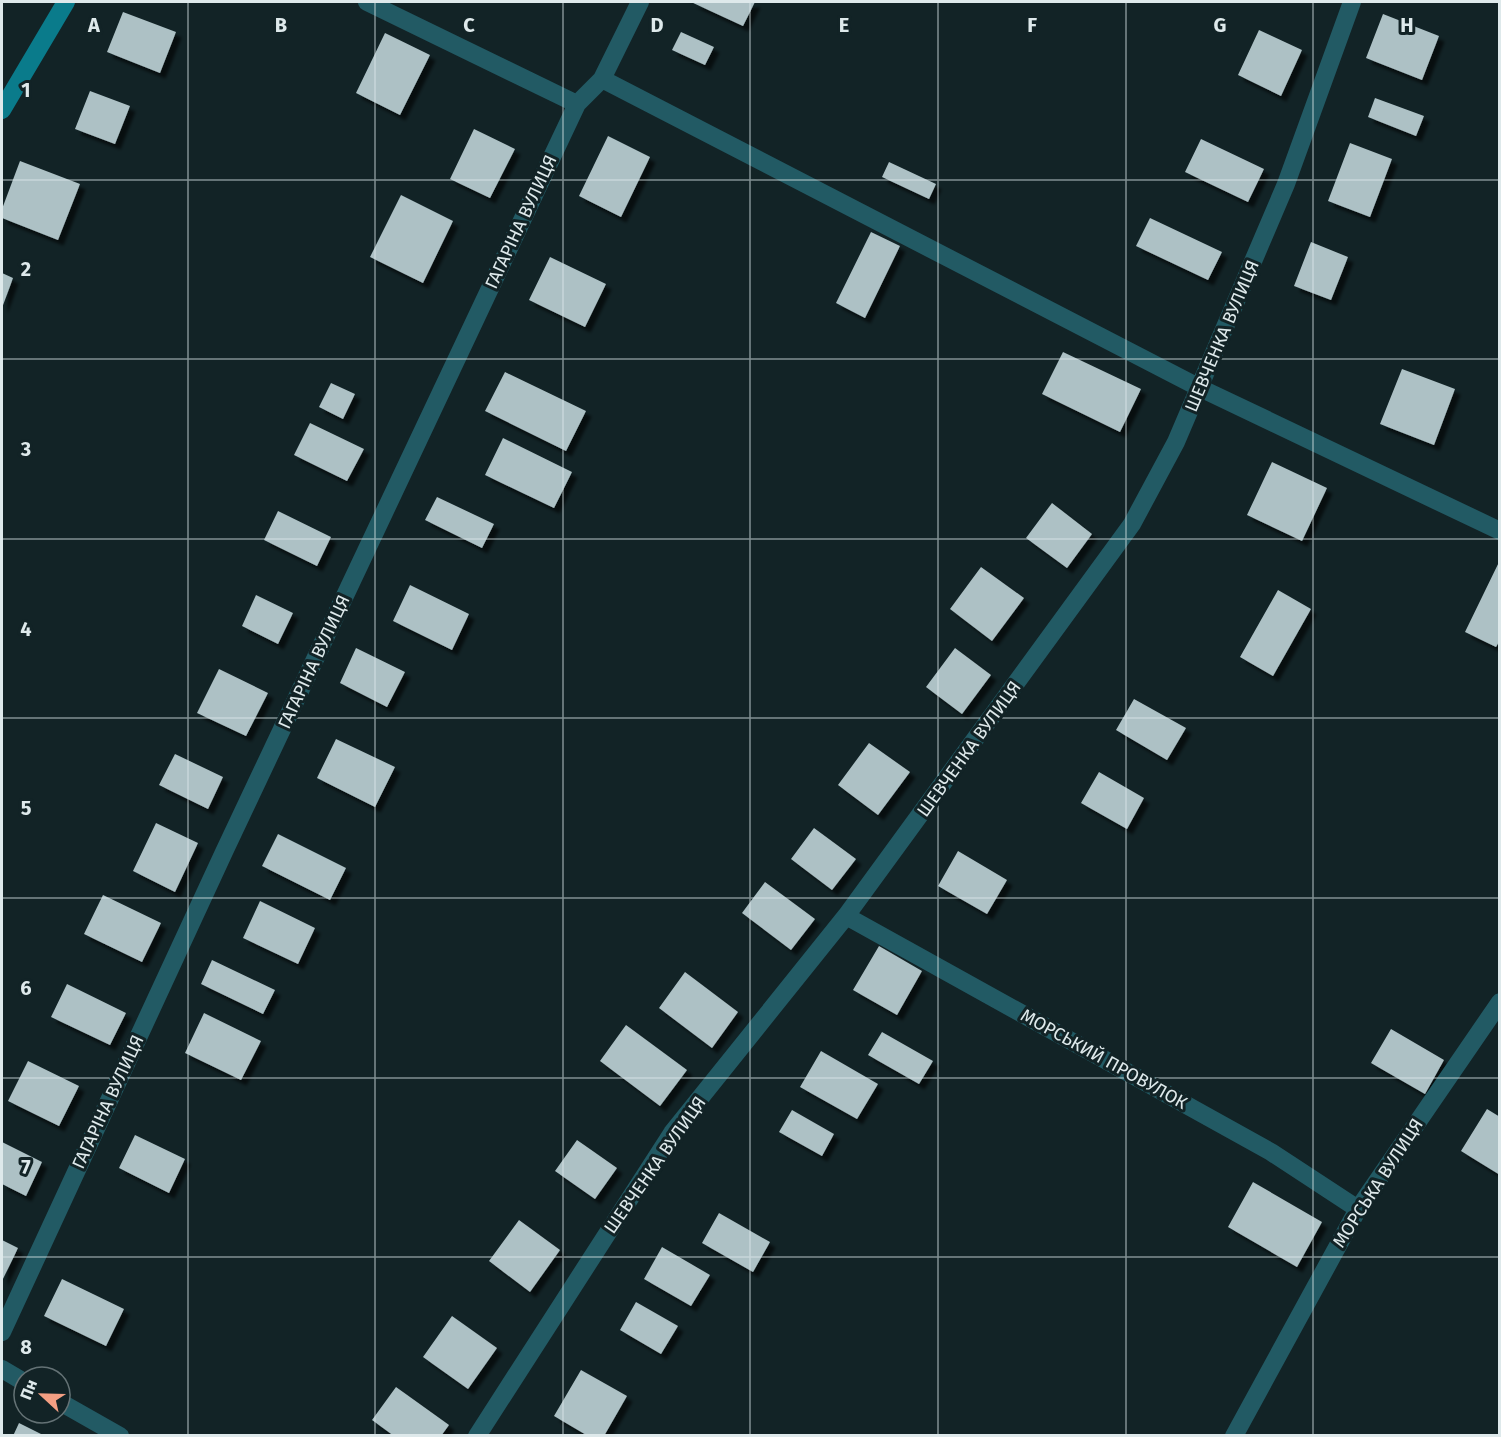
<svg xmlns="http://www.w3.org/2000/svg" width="1501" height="1437" font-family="'Fira Sans',sans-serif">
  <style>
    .building { fill: #adc1c5; filter: url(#shadow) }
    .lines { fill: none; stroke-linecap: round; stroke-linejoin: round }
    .street { stroke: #225a64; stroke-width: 18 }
    .secondary { stroke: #0a7b8b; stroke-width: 18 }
    .grid { fill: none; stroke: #dee9eb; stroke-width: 1.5; stroke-opacity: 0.55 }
    .labels { text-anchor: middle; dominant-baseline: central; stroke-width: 6; stroke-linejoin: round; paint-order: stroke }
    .street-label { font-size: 18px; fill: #dee9eb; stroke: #122326 }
    .grid-label { font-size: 20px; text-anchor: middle; font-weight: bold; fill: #dee9eb; stroke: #122326; stroke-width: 6; stroke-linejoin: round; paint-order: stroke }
  </style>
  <defs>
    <filter id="shadow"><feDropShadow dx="5.5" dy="5.5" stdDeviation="1.5" flood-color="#0009"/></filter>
  </defs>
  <rect width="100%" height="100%" fill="#122326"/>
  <!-- building -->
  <path class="building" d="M 691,2 L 755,2 L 743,26 Z
    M 123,12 L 176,32 L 160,73 L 107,52 Z
    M 1383,14 L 1439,36 L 1422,80 L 1366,58 Z
    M 1259,30 L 1302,50 L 1281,96 L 1238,75 Z
    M 681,32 L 714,47 L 705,65 L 672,50 Z
    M 385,33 L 430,55 L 400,115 L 356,93 Z
    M 90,91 L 130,106 L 115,144 L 75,129 Z
    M 1375,98 L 1424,116 L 1416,136 L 1368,117 Z
    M 474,129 L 515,149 L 490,198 L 450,179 Z
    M 608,136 L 650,157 L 621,217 L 579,196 Z
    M 1201,139 L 1264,169 L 1248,202 L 1185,172 Z
    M 1350,143 L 1392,159 L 1370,217 L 1328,201 Z
    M 20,161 L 80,184 L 58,240 L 2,218 L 2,209 Z
    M 889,162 L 936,184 L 929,199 L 882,177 Z
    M 401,195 L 453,221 L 423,283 L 370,257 Z
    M 1150,218 L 1222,252 L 1208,280 L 1136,246 Z
    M 871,232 L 900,246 L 865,318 L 836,303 Z
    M 1311,242 L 1348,257 L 1331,300 L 1294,286 Z
    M 550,257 L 606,284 L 585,327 L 529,300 Z
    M 2,273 L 13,278 L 2,308 Z
    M 1063,352 L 1141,389 L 1120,432 L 1042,394 Z
    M 1402,369 L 1455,389 L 1434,445 L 1380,424 Z
    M 505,372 L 586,411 L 566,451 L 485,411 Z
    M 331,383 L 355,394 L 343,419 L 319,407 Z
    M 310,423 L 364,449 L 347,481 L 294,455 Z
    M 503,438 L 572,472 L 554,508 L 485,475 Z
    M 1272,462 L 1327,488 L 1302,541 L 1247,515 Z
    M 437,497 L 494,524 L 482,548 L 425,520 Z
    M 1052,503 L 1092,534 L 1067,568 L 1026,538 Z
    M 278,511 L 331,537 L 317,566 L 264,540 Z
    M 1500,560 L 1500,640 L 1496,647 L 1465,632 Z
    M 981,567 L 1024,598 L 992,641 L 950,609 Z
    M 410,585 L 469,614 L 452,650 L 393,621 Z
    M 1278,590 L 1311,609 L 1273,676 L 1240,657 Z
    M 256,595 L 293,613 L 278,644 L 242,626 Z
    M 356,648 L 405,672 L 387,707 L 340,683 Z
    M 955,648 L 991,675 L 962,714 L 926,687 Z
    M 219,669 L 268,693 L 246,736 L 197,713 Z
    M 1134,699 L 1186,728 L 1167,760 L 1116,730 Z
    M 336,739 L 395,767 L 375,807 L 317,778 Z
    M 869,743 L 910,772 L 878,815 L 838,785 Z
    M 175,754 L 223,777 L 208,809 L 159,785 Z
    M 1099,772 L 1144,798 L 1127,829 L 1081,803 Z
    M 156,823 L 198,843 L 175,892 L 133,871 Z
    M 814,828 L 856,859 L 832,890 L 791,859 Z
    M 278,834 L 346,868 L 330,900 L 262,866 Z
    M 958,851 L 1007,880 L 987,914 L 938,886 Z
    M 765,882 L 815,919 L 791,950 L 742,913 Z
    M 103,895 L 161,923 L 142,962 L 84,934 Z
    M 260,901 L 315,928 L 298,964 L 243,938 Z
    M 879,946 L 922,971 L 897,1015 L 853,990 Z
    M 212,960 L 275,990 L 263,1014 L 201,984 Z
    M 685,972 L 738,1012 L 712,1048 L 659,1008 Z
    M 67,984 L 126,1013 L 110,1045 L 51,1017 Z
    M 204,1013 L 261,1041 L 241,1080 L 185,1053 Z
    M 626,1025 L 687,1070 L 660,1106 L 600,1061 Z
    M 1391,1029 L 1444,1060 L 1425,1094 L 1371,1063 Z
    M 882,1032 L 933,1061 L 919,1084 L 868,1055 Z
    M 821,1051 L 878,1084 L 857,1119 L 800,1087 Z
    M 28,1061 L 79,1086 L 59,1126 L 8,1101 Z
    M 1487,1109 L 1500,1117 L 1500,1175 L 1461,1151 Z
    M 792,1110 L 834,1134 L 822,1156 L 779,1132 Z
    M 135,1135 L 185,1159 L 169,1193 L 119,1168 Z
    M 577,1140 L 617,1168 L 595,1199 L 555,1171 Z
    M 2,1142 L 42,1162 L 26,1196 L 2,1184 Z
    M 1253,1182 L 1322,1222 L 1297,1267 L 1228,1227 Z
    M 719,1213 L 770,1242 L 753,1272 L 702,1243 Z
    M 519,1220 L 560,1250 L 530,1292 L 489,1261 Z
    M 2,1240 L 18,1248 L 2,1281 Z
    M 662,1247 L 710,1275 L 691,1306 L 644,1279 Z
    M 62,1279 L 124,1309 L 106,1346 L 44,1316 Z
    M 636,1302 L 678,1326 L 661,1354 L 620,1330 Z
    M 452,1316 L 497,1348 L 468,1389 L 423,1357 Z
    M 581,1370 L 627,1396 L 604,1436 L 588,1436 L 554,1416 Z
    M 396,1387 L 449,1425 L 441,1436 L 394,1436 L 372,1420 Z
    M 19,1423 L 45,1436 L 13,1436 Z"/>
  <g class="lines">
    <!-- street -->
    <path class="street" d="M 367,2 L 577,104
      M 602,79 L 1200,388 L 1500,531
      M 846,916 L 1271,1152 L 1358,1209
      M 2,1332 L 224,852 L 577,104 L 602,79 L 640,2
      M 2,1369 L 24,1382
      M 60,1402 L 120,1436
      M 477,1436 L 672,1133 L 846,916 L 1132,524 L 1176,442 L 1286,184 L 1352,2
      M 1234,1436 L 1358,1209 L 1500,1002"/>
    <!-- secondary -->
    <path class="secondary" d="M 2,110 L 66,2"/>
  </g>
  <!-- grid -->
  <path class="grid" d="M 188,2 L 188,1436M 375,2 L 375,1436M 563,2 L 563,1436M 750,2 L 750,1436M 938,2 L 938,1436M 1126,2 L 1126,1436M 1313,2 L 1313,1436M 2,180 L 1500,180M 2,359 L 1500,359M 2,539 L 1500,539M 2,718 L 1500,718M 2,898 L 1500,898M 2,1078 L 1500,1078M 2,1257 L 1500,1257"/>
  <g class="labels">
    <!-- street labels -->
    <g class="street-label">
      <text transform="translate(521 222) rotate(-65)">ГАГАРІНА ВУЛИЦЯ</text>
      <text transform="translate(1222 336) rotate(-67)">ШЕВЧЕНКА ВУЛИЦЯ</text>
      <text transform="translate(314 662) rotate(-65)">ГАГАРІНА ВУЛИЦЯ</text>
      <text transform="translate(969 749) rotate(-54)">ШЕВЧЕНКА ВУЛИЦЯ</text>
      <text transform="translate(1104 1059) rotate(29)">МОРСЬКИЙ ПРОВУЛОК</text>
      <text transform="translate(108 1102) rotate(-65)">ГАГАРІНА ВУЛИЦЯ</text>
      <text transform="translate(655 1165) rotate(-55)">ШЕВЧЕНКА ВУЛИЦЯ</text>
      <text transform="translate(1378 1183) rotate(-57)">МОРСЬКА ВУЛИЦЯ</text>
    </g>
  </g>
  <g class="grid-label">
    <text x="94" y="32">A</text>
    <text x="281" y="32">B</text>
    <text x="469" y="32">C</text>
    <text x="657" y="32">D</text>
    <text x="844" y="32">E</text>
    <text x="1032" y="32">F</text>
    <text x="1220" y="32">G</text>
    <text x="1407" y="32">H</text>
    <text x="26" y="97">1</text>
    <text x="26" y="276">2</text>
    <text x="26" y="456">3</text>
    <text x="26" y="636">4</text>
    <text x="26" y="815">5</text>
    <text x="26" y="995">6</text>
    <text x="26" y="1174">7</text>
    <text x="26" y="1354">8</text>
  </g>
  <!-- border -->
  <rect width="1501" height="1437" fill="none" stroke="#dee9eb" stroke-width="6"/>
  <!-- north arrow -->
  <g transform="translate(42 1395) rotate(292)"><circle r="28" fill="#122326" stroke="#647275" stroke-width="1.5"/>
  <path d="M0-4.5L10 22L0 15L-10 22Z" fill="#f39f83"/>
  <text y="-9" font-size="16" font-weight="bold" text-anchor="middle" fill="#dee9eb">Пн</text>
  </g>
</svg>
